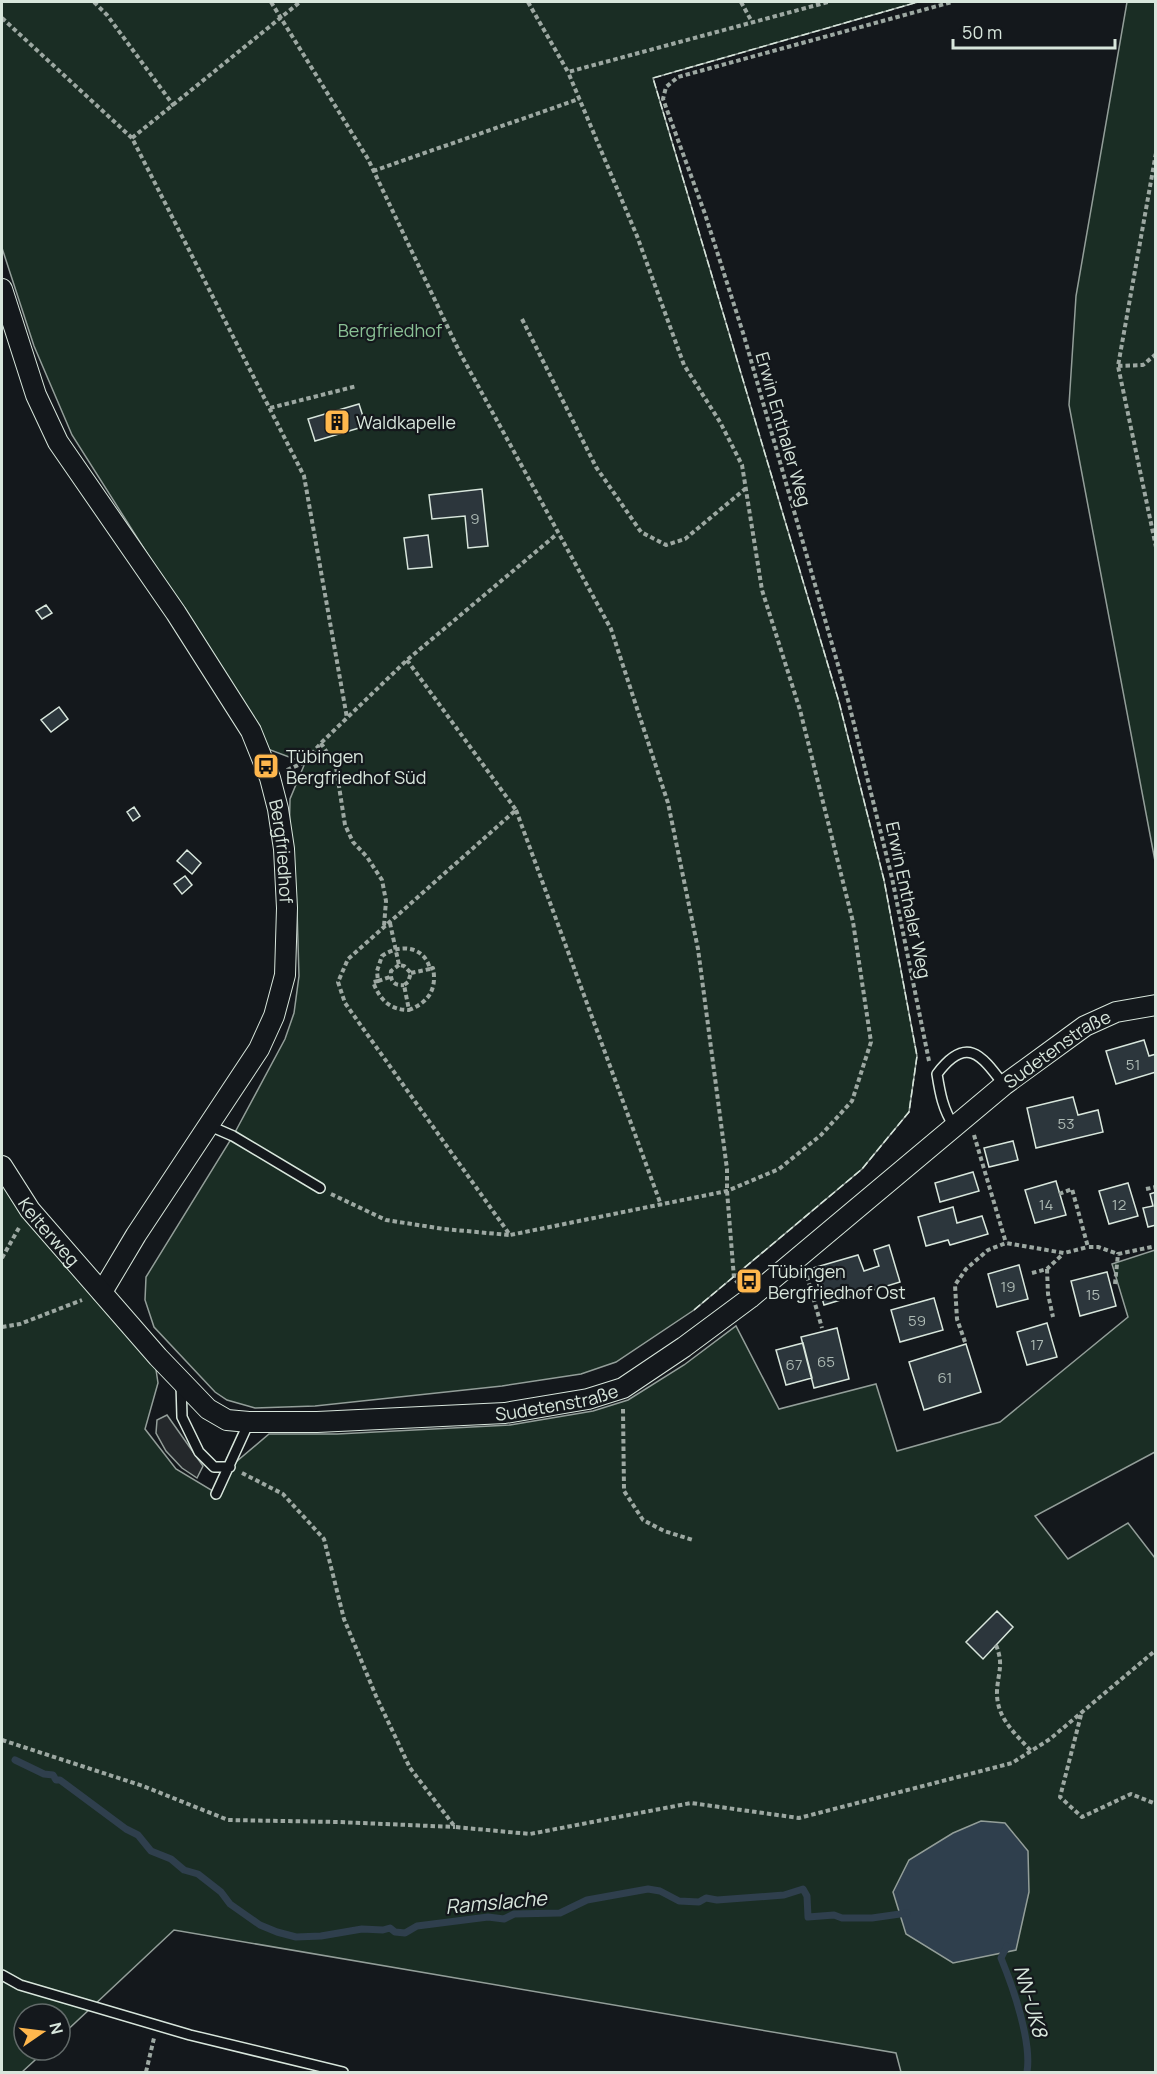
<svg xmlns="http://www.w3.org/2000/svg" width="1157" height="2074" font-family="Manrope,sans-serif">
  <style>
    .green { fill: #1a2d24; stroke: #939e99; stroke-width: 1.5 }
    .parking { fill: #24282b; stroke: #939e99; stroke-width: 1.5 }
    .water { fill: #2f3f4d; stroke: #939e99; stroke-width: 1.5 }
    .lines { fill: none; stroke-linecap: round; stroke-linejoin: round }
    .stream { stroke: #2f3f4d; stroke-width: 7 }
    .building { fill: #2c363c; stroke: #d8e6dc; stroke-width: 1.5 }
    .service-casing { stroke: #d8e6dc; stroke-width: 12 }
    .minor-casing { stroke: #d8e6dc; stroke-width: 22 }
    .path { stroke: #9da8a2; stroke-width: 4; stroke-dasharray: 4.5 3; stroke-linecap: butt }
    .service { stroke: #14181c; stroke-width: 9 }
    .minor { stroke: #14181c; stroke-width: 20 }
    .fence { stroke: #d8e6dc; stroke-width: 1.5; stroke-dasharray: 8 3; stroke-linecap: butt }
    .labels { text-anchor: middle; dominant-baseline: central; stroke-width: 4.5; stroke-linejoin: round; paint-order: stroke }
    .number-label { font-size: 15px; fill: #adbab4 }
    .park-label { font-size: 18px; fill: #8ac095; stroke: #14181c }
    .poi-label { font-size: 18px; fill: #d8e6dc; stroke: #14181c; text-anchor: start }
    .street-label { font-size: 18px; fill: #d8e6dc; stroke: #14181c }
    .water-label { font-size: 20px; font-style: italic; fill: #d8e6dc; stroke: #14181c }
  </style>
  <rect width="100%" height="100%" fill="#14181c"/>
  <!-- green -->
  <path class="green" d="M 2,2 L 918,2 L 653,78 L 839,702 L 884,880 L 917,1056 L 909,1112 L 862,1169 L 694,1310 L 616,1362 L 581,1374 L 502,1386 L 315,1406 L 255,1408 L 227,1400 L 215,1392 L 154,1327 L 145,1300 L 146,1277 L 233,1136 L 285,1039 L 294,1013 L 299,976 L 297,909 L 289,844 L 290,799 L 305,763 L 265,748 L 183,610 L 72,435 L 34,346 L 2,248 Z
    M 1127,2 L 1156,2 L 1155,861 L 1069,405 L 1076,296 Z
    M 2,1178 L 155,1363 L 158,1383 L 145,1429 L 176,1469 L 216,1493 L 230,1467 L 269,1434 L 337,1434 L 510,1425 L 593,1411 L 628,1400 L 684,1365 L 736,1326 L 779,1409 L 876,1384 L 897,1451 L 1000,1422 L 1128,1317 L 1112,1264 L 1155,1250 L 1155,1452 L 1035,1516 L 1068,1559 L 1128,1523 L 1155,1558 L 1155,2072 L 901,2072 L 896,2053 L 174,1930 L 60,2037 L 60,2014 L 24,2014 L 24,2050 L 46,2050 L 22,2072 L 2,2072 Z"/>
  <!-- parking -->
  <path class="parking" d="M 167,1415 L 203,1466 L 197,1478 L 182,1468 L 166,1451 L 156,1433 L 157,1420 Z"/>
  <!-- water -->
  <path class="water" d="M 981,1821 L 1005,1823 L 1028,1851 L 1029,1892 L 1016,1950 L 953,1963 L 906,1934 L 893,1892 L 909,1860 L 953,1833 Z"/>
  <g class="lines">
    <!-- stream -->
    <path class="stream" d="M 15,1760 L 44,1774 L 53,1775 L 56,1780 L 60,1780 L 126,1829 L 138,1835 L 151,1851 L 171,1859 L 184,1870 L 198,1874 L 221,1892 L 230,1904 L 260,1925 L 277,1932 L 296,1937 L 321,1936 L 362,1929 L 383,1930 L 390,1928 L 395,1932 L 405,1933 L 417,1926 L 488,1917 L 504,1919 L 514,1914 L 560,1913 L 587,1900 L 648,1889 L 660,1891 L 679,1901 L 699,1902 L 706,1898 L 717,1900 L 784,1895 L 803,1889 L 807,1896 L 808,1917 L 834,1915 L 842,1918 L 872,1918 L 907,1913
      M 1007,1946 L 1001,1958 C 1013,1987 1032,2042 1027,2072"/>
  </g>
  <!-- building -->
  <path class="building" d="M 359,404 L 366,426 L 315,441 L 308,419 Z
    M 482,489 L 488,546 L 468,548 L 465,516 L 432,519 L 429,495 Z
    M 428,535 L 432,567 L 408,569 L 404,538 Z
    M 46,605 L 52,613 L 42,619 L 36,611 Z
    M 59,707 L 68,719 L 51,732 L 41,720 Z
    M 134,807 L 140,816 L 133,821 L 127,812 Z
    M 187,850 L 201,863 L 192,874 L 177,861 Z
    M 185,876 L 192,885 L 182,894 L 174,884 Z
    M 1144,1040 L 1149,1056 L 1156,1054 L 1156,1072 L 1116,1084 L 1106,1051 Z
    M 1073,1097 L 1078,1115 L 1098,1110 L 1103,1132 L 1036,1148 L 1027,1108 Z
    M 1013,1141 L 1018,1160 L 989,1167 L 984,1148 Z
    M 973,1172 L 979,1191 L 940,1202 L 935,1183 Z
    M 1056,1181 L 1066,1215 L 1035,1223 L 1025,1190 Z
    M 1128,1183 L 1138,1216 L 1109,1224 L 1099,1191 Z
    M 1156,1192 L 1156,1225 L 1148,1227 L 1143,1208 L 1153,1206 L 1150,1194 Z
    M 953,1207 L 957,1223 L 982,1216 L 988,1234 L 950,1245 L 948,1240 L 926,1246 L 918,1217 Z
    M 889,1245 L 900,1282 L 824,1305 L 813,1268 L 858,1255 L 864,1271 L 879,1266 L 874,1250 Z
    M 1019,1265 L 1028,1299 L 997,1307 L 988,1274 Z
    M 1107,1272 L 1116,1306 L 1080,1316 L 1071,1281 Z
    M 934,1298 L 943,1330 L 900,1342 L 891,1310 Z
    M 1047,1323 L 1057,1357 L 1027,1365 L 1017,1332 Z
    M 837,1328 L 849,1379 L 814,1388 L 801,1337 Z
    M 803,1343 L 812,1378 L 786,1385 L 776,1350 Z
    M 966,1344 L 981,1392 L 924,1410 L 909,1362 Z
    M 997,1611 L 1013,1627 L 983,1659 L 966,1642 Z"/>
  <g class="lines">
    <!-- service casing -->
    <g class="service-casing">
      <path id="service" d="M 210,1126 L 233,1136 L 320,1188
        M 954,1126 C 943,1110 940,1093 937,1074 C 967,1034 982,1056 1004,1085
        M 181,1383 L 182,1417 L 199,1452 L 214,1467 L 230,1467
        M 216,1494 L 249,1422
        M 2,1975 L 20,1985 L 190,2035 L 343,2072"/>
    </g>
    <!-- minor casing -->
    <g class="minor-casing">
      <g id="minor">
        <path id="s1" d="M 2,289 L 36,395 L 58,442 L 176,613 L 251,731 L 270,778 L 278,809 L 284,849 L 287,908 L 285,975 L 274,1016 L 259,1049 L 136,1235 L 102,1292"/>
        <path id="s2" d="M 2,1166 L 30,1210 L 158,1357 L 208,1409 L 227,1420 L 249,1422 L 317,1422 L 505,1413 L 588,1399 L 623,1388 L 684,1347 L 750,1298 L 1004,1085 L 1085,1026 L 1116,1012 L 1156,1005"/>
      </g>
    </g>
    <!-- path -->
    <path class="path" d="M 94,2 L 107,15 L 174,106
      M 271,2 L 368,159 L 460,353 L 611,629 L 668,803 L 698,949 L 727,1169 L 727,1191 L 734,1278 L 738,1283
      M 528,2 L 568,72 L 828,2
      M 741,2 L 752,22
      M 2,18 L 132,138 L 304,476 L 347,718
      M 132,138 L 300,2
      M 1156,153 L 1118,366 L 1156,547
      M 373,171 L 579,99
      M 522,319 L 596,467 L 641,532 L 666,545 L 685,539 L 745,489
      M 1118,366 L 1143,365 L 1156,354
      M 270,408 L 357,386
      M 407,660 L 516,810 L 348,959 L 338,982 L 345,1003 L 362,1027 L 510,1235 L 727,1191 L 779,1169 L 821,1135 L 852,1101 L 871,1042 L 853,922 L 800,710 L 762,590 L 742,465 L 720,422 L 684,365 L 637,236 L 568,72
      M 321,743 L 336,767 L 345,825 L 353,842 L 367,857 L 382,880 L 386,901 L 384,926
      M 287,770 L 305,762 L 321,743 L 407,660 L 557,534
      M 516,810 L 661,1205
      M 390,923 L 399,965 L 404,966 L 411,973 L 408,982 L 404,985 L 409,1010 C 429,1002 437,989 433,968 L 430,969 C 424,945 399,944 382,956 L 377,971 L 378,981 L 373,982 C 380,1000 390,1010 409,1010
      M 399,965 L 391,971 C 390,981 394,986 404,985
      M 411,973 L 430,969
      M 378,981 L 390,977
      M 929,1061 L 892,878 L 848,700 L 744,336 L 705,214 L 663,99 L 666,87 L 678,77 L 952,2
      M 974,1135 L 1006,1243
      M 1146,1189 L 1156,1187
      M 331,1194 L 386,1220 L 444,1229 L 509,1235
      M 1059,1194 L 1072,1189 L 1088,1247 L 1098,1247 L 1118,1254
      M 2,1258 L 20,1226
      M 1047,1269 L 1048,1294 L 1053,1317
      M 1032,1273 L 1047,1269 L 1063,1254
      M 807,1276 L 822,1328
      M 1115,1284 L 1118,1254 L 1156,1246
      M 2,1327 L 20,1324 L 82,1300
      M 965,1342 L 957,1319 L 955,1285 L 966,1269 L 988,1250 L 1006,1243 L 1064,1253 L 1088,1247
      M 623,1409 L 624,1491 L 643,1520 L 664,1531 L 693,1540
      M 242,1473 L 283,1494 L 324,1539 L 344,1619 L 376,1696 L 410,1768 L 455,1827 L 530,1834 L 691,1803 L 799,1818 L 1012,1763 L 1050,1739 L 1156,1650
      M 996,1645 C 1004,1665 998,1672 997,1691 C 996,1718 1015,1733 1031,1751
      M 1081,1715 L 1060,1797 L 1082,1817 L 1131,1794 L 1156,1804
      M 2,1740 L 143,1786 L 228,1820 L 338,1822 L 455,1827
      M 146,2072 L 154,2038"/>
    <!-- service -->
    <use href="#service" class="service"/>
    <!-- minor -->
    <use href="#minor" class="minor"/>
    <!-- fence -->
    <path class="fence" d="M 694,1310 L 862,1169 L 909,1112 L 917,1056 L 884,880 L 839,702 L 653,78 L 918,2"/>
  </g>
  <!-- icons -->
  <defs>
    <g id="building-square" transform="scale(1.35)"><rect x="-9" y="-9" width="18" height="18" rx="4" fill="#ffb74d" stroke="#14181c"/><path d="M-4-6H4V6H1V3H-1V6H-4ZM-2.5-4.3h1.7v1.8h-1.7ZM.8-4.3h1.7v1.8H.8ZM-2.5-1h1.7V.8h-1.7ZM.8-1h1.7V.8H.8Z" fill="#111"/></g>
    <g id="bus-square" transform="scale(1.35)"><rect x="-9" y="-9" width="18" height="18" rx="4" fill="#ffb74d" stroke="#14181c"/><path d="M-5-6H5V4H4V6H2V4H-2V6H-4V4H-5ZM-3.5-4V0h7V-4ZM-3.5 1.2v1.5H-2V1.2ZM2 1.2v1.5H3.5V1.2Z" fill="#111"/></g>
  </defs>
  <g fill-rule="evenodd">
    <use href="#building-square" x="337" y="422"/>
    <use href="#bus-square" x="266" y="766"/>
    <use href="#bus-square" x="749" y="1281"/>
  </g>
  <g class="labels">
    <!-- number labels -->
    <g class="number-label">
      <text x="475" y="518">9</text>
      <text x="1133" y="1064">51</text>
      <text x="1066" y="1123">53</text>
      <text x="1046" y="1204">14</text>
      <text x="1119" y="1204">12</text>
      <text x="1008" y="1286">19</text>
      <text x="1093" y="1294">15</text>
      <text x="917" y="1320">59</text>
      <text x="1037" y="1344">17</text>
      <text x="826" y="1361">65</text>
      <text x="794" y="1364">67</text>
      <text x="945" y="1377">61</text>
    </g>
    <!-- park labels -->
    <g class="park-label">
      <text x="390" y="330">Bergfriedhof</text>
    </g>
    <!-- poi labels -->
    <g class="poi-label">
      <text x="356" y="422">Waldkapelle</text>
      <text x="286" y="756">Tübingen<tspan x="286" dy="21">Bergfriedhof Süd</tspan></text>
      <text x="768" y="1271">Tübingen<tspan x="768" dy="21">Bergfriedhof Ost</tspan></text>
    </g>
    <!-- street labels -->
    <g class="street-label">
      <text transform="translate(784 429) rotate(74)">Erwin Enthaler Weg</text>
      <text stroke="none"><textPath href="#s1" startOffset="636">Bergfriedhof</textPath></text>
      <text transform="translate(909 900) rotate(78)">Erwin Enthaler Weg</text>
      <text stroke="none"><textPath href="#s2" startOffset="1292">Sudetenstraße</textPath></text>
      <text stroke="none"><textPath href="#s2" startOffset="81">Kelterweg</textPath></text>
      <text stroke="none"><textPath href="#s2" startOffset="672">Sudetenstraße</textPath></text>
    </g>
    <!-- water labels -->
    <g class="water-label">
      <text transform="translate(496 1902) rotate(-5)">Ramslache</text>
      <text transform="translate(1031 2001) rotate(74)">NN-UK8</text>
    </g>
  </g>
  <!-- border -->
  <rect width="1157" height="2074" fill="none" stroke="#d8e6dc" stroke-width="6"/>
  <!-- north arrow -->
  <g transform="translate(42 2032) rotate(76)"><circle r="28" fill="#14181c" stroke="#626a69" stroke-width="1.5"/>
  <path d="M0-4.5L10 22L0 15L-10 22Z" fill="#ffb74d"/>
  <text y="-9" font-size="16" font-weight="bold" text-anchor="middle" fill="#d8e6dc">N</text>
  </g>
  <!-- scale -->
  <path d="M953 39v9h162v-9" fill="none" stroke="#d8e6dc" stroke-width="3"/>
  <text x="962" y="39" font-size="18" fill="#d8e6dc" stroke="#14181c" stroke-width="4.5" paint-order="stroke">50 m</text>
</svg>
